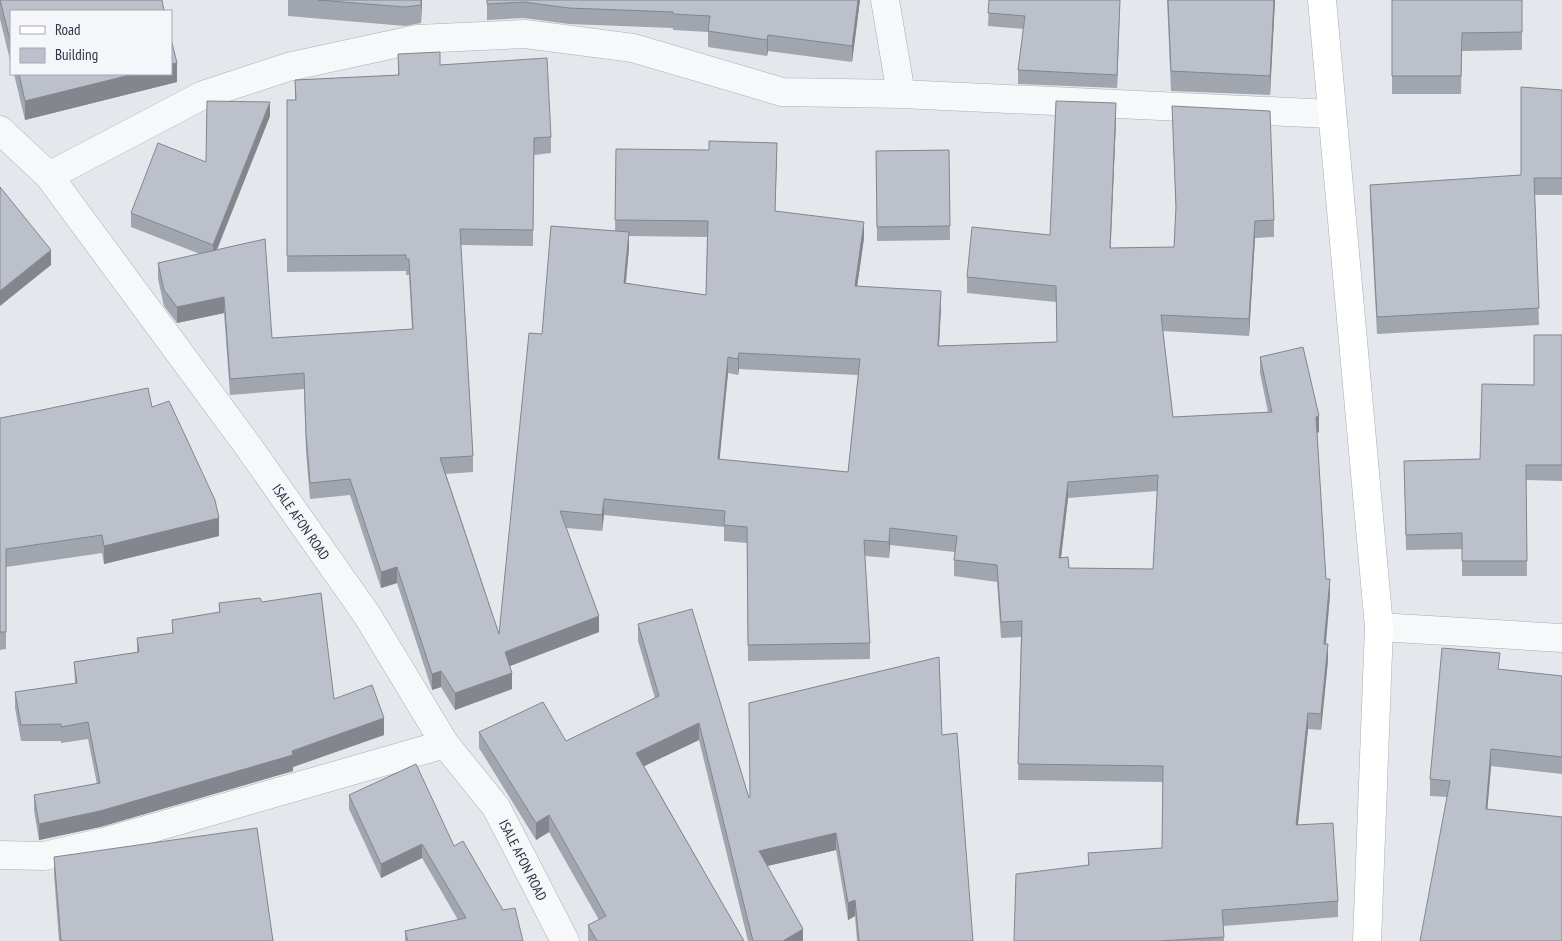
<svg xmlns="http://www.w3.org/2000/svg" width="1562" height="941" font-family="'PT Sans Narrow',sans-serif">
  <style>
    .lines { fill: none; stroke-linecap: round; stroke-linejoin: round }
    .street-casing { stroke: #a9aeb7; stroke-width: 29 }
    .secondary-casing { stroke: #a9aeb7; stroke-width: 29 }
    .street { stroke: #f7f8fa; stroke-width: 28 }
    .secondary { stroke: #fff; stroke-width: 28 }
    .wall { fill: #a1a5ae; fill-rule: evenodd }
    .shaded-wall { fill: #83868d }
    .building { fill: #bbc0ca; stroke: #83868d; fill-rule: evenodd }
    .labels { text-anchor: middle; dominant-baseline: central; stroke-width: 4; stroke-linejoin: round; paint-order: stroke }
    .street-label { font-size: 14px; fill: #2b3445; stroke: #f4f6f9 }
  </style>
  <rect width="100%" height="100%" fill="#e4e7ec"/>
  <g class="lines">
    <!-- street casing -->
    <g class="street-casing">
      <path id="street" d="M 885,0 L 901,94
        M 0,130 L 49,176 L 248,446 L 367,615 L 445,744 L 496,807 L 565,941
        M 49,176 L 203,95 L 288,67 L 417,39 L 525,34 L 633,48 L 782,92 L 901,94 L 1332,114
        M 1379,627 L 1562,638
        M 0,855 L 44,856 L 104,842 L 445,744"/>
    </g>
    <!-- secondary casing -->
    <g class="secondary-casing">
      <path id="secondary" d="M 1322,0 L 1379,627 L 1367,941"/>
    </g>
    <!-- street -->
    <use href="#street" class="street"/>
    <!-- secondary -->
    <use href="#secondary" class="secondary"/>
  </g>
  <!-- wall -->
  <path class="wall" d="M 0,0 L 11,11 L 11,64 L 0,19 Z
    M 288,0 L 422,0 L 421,23 L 405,26 L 288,16 Z
    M 487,0 L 860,0 L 852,62 L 768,51 L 767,56 L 708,47 L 708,32 L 673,30 L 673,28 L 569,24 L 524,18 L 487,20 Z
    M 989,0 L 1120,0 L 1117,88 L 1018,84 L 1018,70 L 1024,29 L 988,26 Z
    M 1167,0 L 1275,0 L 1270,95 L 1171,91 Z
    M 1392,0 L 1522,0 L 1522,50 L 1462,51 L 1461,94 L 1392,94 Z
    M 398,54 L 440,65 L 551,137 L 551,153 L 534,155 L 533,246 L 461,245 L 473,456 L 473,472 L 446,474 L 499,634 L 542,334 L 615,231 L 616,149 L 777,159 L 775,211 L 864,238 L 857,286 L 941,307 L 939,346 L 1057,342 L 1056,302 L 967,293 L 967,277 L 1050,235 L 1116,120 L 1110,248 L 1174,247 L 1176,214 L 1172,106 L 1274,220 L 1274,237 L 1255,238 L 1249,336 L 1163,331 L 1173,417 L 1268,412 L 1260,373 L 1260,357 L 1319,432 L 1317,433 L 1326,579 L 1330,595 L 1326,644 L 1328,660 L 1321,730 L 1308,729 L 1298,825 L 1338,901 L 1338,917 L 1223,926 L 1224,941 L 1014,941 L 1088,865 L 1088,853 L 1162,848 L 1163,782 L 1018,780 L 1021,637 L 1001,638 L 997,582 L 954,576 L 954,560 L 955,552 L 890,545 L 889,558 L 865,556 L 870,643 L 870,659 L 748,661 L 747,543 L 724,541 L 724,527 L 604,515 L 602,531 L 566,528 L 599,632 L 510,666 L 512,689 L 455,710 L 441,687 L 432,690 L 397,583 L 381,588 L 350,495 L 310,499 L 306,451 L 304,389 L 230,395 L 224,313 L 177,323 L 164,306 L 158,279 L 158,263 L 200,254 L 131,227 L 131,213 L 206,162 L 270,116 L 217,250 L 272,338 L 412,329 L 409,275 L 406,275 L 406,271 L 287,272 L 287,100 L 295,100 L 295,80 L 398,75 ZM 629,236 L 707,237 L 706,295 L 626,283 L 629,248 ZM 739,369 L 858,375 L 848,472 L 719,460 L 728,373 L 738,375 ZM 1157,491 L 1153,569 L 1069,568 L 1061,558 L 1068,498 Z
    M 14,74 L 171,74 L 177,82 L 25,120 Z
    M 1562,90 L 1562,195 L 1535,195 L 1539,325 L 1377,334 L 1370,202 L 1370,185 L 1521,175 Z
    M 949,150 L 950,240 L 877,241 L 876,151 Z
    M 1562,335 L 1562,481 L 1526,480 L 1527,576 L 1462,576 L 1462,549 L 1406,550 L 1404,461 L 1480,459 L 1534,385 Z
    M 152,407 L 219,536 L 104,564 L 102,553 L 6,567 L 6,649 L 0,650 L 0,418 Z
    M 262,602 L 334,699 L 384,735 L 293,767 L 293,771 L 100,827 L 39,840 L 34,811 L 34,795 L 97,784 L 88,739 L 61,743 L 61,741 L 21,741 L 15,708 L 15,692 L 75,684 L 74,662 L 137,652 L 137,638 L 172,633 L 172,620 L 219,612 L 219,603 Z
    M 638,624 L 749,798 L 942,735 L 973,941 L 857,941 L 855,916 L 848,920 L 836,850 L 767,866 L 803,941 L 748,941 L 699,740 L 644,766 L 744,941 L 588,941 L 588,925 L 599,920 L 549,832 L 536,840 L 479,748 L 479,732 L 566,741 L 655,698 L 638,641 Z
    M 1500,670 L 1562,676 L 1562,774 L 1491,766 L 1487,809 L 1562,941 L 1447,797 L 1430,796 L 1430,779 Z
    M 349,795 L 454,846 L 503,910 L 523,941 L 405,941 L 405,931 L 458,920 L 422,858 L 381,878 L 349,809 Z
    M 54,857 L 273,941 L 59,941 L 54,874 Z"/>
  <!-- shaded-wall -->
  <path class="shaded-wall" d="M 421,0 L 422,0 L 421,23 Z
    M 858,0 L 860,0 L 852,62 L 852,46 Z
    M 1120,0 L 1117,88 L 1117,75 Z
    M 1274,0 L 1275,0 L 1270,95 L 1270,76 Z
    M 768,35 L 768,51 L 767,56 L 767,40 Z
    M 177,63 L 177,82 L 25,120 L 25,101 L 134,74 L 171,74 L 171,64 Z
    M 270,102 L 270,116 L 213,259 L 213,245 Z
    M 1116,103 L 1116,120 L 1110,264 L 1110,248 Z
    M 1255,221 L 1255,238 L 1249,336 L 1249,319 Z
    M 864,222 L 864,238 L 855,302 L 855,286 Z
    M 629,232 L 629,248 L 624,299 L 624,283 Z
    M 51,250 L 51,265 L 0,306 L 0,291 Z
    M 941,291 L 941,307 L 938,362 L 938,346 Z
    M 224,297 L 224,313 L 177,323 L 177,307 Z
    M 739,353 L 739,369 L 738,375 L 738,359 Z
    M 728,357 L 728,373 L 718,476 L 718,459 Z
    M 1319,416 L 1319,432 L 1316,433 L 1316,417 Z
    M 1068,482 L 1068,498 L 1059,574 L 1059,558 Z
    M 604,499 L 604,515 L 602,531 L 602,515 Z
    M 219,518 L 219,536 L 104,564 L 104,546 Z
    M 890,528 L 890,545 L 889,558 L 889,542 Z
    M 397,567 L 397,583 L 381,588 L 381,572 Z
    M 1330,579 L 1330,595 L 1324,660 L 1324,644 Z
    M 599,616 L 599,632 L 505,668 L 505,652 Z
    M 1328,644 L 1328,660 L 1321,730 L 1321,714 Z
    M 441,671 L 441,687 L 432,690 L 432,674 Z
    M 512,673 L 512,689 L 455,710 L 455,693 Z
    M 1308,713 L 1308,729 L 1296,841 L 1296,825 Z
    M 384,718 L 384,735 L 293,767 L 293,771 L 100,827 L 39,840 L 39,824 L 292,751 Z
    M 699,723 L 699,740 L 636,770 L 636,753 Z
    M 1491,749 L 1491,766 L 1486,826 L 1486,809 Z
    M 549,815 L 549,832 L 536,840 L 536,823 Z
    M 836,833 L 836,850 L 759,868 L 759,851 Z
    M 422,844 L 422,858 L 381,878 L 381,864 Z
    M 855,900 L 855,916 L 848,920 L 848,903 Z
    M 803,929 L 803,941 L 783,941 Z"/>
  <!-- building -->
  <path class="building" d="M 0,0 L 162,0 L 164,11 L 11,11 L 11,44 Z
    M 318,0 L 421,0 L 421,5 L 405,7 Z
    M 487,0 L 858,0 L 852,46 L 768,35 L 767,40 L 708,31 L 710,16 L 673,14 L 673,12 L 569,8 L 524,2 L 487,4 Z
    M 989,0 L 1120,0 L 1117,75 L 1018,70 L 1025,16 L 988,13 Z
    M 1168,0 L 1274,0 L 1270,76 L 1171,71 Z
    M 1392,0 L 1522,0 L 1522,32 L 1462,33 L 1461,76 L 1392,76 Z
    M 171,39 L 177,63 L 171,64 Z
    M 440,52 L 440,65 L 547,58 L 551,137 L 534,138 L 533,230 L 460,229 L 473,456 L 440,458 L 499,634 L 529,333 L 542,334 L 551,226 L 629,232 L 624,283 L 706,295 L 708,221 L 615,220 L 616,149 L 709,150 L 709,141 L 777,143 L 775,211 L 864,222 L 855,286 L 941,291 L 938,346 L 1057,342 L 1056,286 L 967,277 L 972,227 L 1050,235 L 1056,101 L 1116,103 L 1110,248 L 1174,247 L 1176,207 L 1172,106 L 1270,111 L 1274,220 L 1255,221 L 1249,319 L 1161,315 L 1173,417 L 1272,412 L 1260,357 L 1303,347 L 1319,416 L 1316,417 L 1326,579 L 1330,579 L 1324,644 L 1328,644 L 1321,714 L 1308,713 L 1296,825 L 1333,823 L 1338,901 L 1222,910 L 1224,937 L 1160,941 L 1014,941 L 1016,874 L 1089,865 L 1088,853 L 1162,848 L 1163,766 L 1018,764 L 1022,621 L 1001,622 L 997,565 L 954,560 L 957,536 L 890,528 L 889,542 L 864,540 L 870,643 L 748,645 L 747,527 L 724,525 L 725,511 L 604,499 L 602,515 L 560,511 L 599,616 L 505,652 L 512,673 L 455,693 L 441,671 L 432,674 L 397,567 L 381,572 L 350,479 L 310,483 L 306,434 L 304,373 L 230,379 L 224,297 L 177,307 L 164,290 L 158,263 L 265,239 L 272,338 L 413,329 L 409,259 L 406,259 L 406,255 L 287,256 L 287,100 L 296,100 L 295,80 L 399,75 L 398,54 ZM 739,353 L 860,359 L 848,472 L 718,459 L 728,357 L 738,359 ZM 1158,475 L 1153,569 L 1069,568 L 1068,557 L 1059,558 L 1068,482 Z
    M 19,74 L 134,74 L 25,101 Z
    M 1521,87 L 1562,90 L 1562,178 L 1534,178 L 1539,308 L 1377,317 L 1370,185 L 1521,175 Z
    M 207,101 L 270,102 L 213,245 L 131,213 L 158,143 L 206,162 Z
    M 949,150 L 950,226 L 877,227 L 876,151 Z
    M 0,187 L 51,250 L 0,291 Z
    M 1534,335 L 1562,335 L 1562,465 L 1526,465 L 1527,561 L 1462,561 L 1462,533 L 1406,535 L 1404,461 L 1480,459 L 1482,384 L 1534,385 Z
    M 148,388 L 152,407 L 169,401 L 215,500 L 219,518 L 104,546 L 102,535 L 6,549 L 6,632 L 0,632 L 0,418 L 37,411 Z
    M 321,593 L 334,699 L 372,685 L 384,718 L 292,751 L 293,755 L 100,811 L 39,824 L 34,795 L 100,783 L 88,722 L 61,727 L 61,724 L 21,725 L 15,692 L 77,683 L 74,662 L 139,652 L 137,638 L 173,633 L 172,620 L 220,612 L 219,603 L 260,598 L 262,602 Z
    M 692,609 L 749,798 L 750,797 L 749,703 L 939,657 L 942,735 L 957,733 L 973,941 L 859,941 L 855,900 L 848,903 L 836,833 L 759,851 L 803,929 L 783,941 L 753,941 L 699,723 L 636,753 L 744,941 L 597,941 L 588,925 L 606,916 L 549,815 L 536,823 L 479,732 L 543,702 L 566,741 L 659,696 L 638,624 Z
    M 1442,648 L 1500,653 L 1498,669 L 1562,676 L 1562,757 L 1491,749 L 1486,809 L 1562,817 L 1562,941 L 1420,941 L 1450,781 L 1430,779 Z
    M 416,764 L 454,846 L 463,841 L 503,910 L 515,908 L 523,941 L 408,941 L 405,931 L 466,918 L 422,844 L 381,864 L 349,795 Z
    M 257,828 L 273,941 L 61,941 L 54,857 Z"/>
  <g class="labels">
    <!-- street labels -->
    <g class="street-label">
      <text transform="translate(301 522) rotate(55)">ISALE AFON ROAD</text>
      <text transform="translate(523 860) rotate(63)">ISALE AFON ROAD</text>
    </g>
  </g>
  <!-- legend -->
  <rect x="10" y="10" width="162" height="65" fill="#f4f6f9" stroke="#a4a8b1"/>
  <rect x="20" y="26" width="25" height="8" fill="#ffffff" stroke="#a4a8b1"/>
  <text x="55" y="35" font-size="15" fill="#2b3445">Road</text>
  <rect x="20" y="48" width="25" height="15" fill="#bbc0ca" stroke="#a4a8b1"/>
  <text x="55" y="60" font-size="15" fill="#2b3445">Building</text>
</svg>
